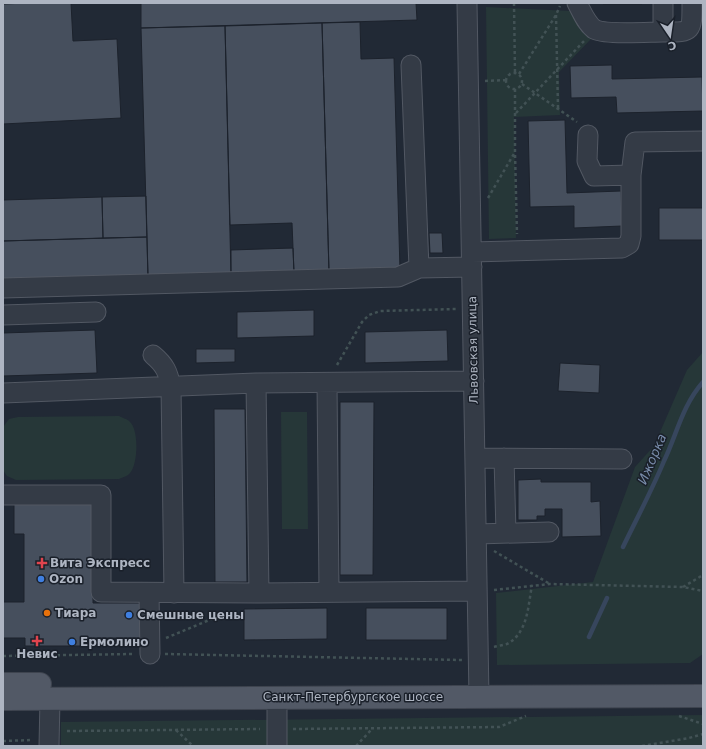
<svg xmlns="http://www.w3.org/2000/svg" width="706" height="749" font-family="'DejaVu Sans',sans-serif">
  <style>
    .green { fill: #263738 }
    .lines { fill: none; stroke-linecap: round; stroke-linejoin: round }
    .stream { stroke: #37465d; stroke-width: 4.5 }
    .building { fill: #464f5d; stroke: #1c222c }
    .minor-casing { stroke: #525863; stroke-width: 21 }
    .major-casing { stroke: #3e444f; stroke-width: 24 }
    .path { stroke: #425255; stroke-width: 2.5; stroke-dasharray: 3 3; stroke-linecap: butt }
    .minor { stroke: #343b46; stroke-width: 19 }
    .major { stroke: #525966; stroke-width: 22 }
    .health-dot { fill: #e0444e; stroke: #1a202a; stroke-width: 1.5 }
    .shop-dot { fill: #3f7fe0; stroke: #1a202a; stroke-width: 1.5 }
    .food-dot { fill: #e8710a; stroke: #1a202a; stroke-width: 1.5 }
    .labels { text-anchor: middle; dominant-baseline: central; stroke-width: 3; stroke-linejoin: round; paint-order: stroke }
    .street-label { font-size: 12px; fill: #aeb5c2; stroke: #1a202a }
    .poi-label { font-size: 12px; font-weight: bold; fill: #aeb5c2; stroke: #1a202a; text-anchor: start }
    .water-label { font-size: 13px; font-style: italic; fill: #788ba9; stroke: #1a202a }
  </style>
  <rect width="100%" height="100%" fill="#212935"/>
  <!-- green -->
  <path class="green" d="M 486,7 L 571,11 L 579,25 L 591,39 L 559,72 L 560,115 L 514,117 L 516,238 L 489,239 Z
    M 703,352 L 703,654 L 690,663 L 497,665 L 496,593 L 593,582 L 635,467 L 654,446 L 687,370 Z
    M 281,412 L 307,412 L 308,529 L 282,529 Z
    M 119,416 C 122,418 128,419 130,422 C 139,430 138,464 130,473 C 128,476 123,477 119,479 L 16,480 L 7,476 L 3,470 L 3,427 L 9,419 L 18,417 Z
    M 703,715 L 703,746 L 61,746 L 61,722 Z"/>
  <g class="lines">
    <!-- stream -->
    <path class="stream" d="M 623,547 C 637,518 652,490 664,461 C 677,434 682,406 703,382
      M 589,637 L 607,598"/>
  </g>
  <!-- building -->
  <path class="building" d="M 27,3 L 71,3 L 73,41 L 117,39 L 121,118 L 3,124 L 3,4 Z
    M 141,3 L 416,3 L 417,20 L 141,28 Z
    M 603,3 L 642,3 L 642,4 L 603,4 Z
    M 360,22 L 361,59 L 394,58 L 400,270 L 329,272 L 322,23 Z
    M 322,23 L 329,272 L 294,273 L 292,223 L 230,225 L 225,26 Z
    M 225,26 L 231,275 L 148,277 L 141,28 Z
    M 612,65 L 612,79 L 702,77 L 703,111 L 617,113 L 616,97 L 571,98 L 570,66 Z
    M 565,120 L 567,193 L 621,191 L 622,226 L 574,228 L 574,206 L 530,207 L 528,121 Z
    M 146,196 L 147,237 L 103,238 L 102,197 Z
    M 102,197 L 103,238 L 3,241 L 3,200 Z
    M 659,208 L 703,208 L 703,240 L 659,240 Z
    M 429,233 L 442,233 L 443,253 L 430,253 Z
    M 147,237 L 148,277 L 3,281 L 3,241 Z
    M 293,248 L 294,273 L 231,275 L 231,250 Z
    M 314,310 L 314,336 L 237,338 L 237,312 Z
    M 95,330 L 97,373 L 3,376 L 3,333 Z
    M 447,330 L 448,361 L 365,363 L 365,332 Z
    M 196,349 L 235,349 L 235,362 L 196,363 Z
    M 560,363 L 600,365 L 599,393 L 558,391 Z
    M 340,402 L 374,402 L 373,575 L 340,575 Z
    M 214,409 L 245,409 L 247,582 L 215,582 Z
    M 541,479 L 541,482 L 591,482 L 591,502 L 600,501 L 601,536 L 562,537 L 562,509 L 545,509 L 545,516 L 537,516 L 537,520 L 518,520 L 518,480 Z
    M 14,502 L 93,502 L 93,603 L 141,603 L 141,638 L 89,638 L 89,646 L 25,646 L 25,638 L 3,638 L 3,602 L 24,602 L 24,534 L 14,534 Z
    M 327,608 L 327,639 L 244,640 L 244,609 Z
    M 366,608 L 447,608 L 447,640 L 366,640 Z"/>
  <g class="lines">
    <!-- minor casing -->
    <g class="minor-casing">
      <path id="minor" d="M 467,3 L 479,697
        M 577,3 C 582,12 586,23 594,29 C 604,35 649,32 663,32 L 663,3
        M 663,32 C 692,32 692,33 692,3
        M 411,65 L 419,268 L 472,267
        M 588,135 L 587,161 L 594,176 L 631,175
        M 472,252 L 622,248 L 629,244 L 631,236 L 631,175 L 635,142 L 703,141
        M 3,288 L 398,277 L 419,268
        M 3,315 L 96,312
        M 153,355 C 165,365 168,372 171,387 L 174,593
        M 256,383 L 259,593
        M 327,383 L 329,592
        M 3,393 L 256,383 L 474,381
        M 475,458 L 622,459
        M 504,458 L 506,533
        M 3,495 L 101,495 L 101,592 L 259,593 L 477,591
        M 477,534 L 549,532
        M 149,593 L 150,654
        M 277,698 L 277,746
        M 49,746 L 50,699"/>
    </g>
    <!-- major casing -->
    <g class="major-casing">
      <path id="major" d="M 3,684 L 40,684
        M 3,699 L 703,696"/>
    </g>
    <!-- path -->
    <path class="path" d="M 514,3 L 515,72
      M 556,15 L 558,108
      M506 81a8 8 0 1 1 16 0a8 8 0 1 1-16 0Z
      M 519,74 L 556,15 L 560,6
      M 485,81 L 506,80
      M 522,84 L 577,122
      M 515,89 L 515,152 L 517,234
      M 516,113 L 584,41
      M 488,198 L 515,152
      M 337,365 L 362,322 L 369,315 L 380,311 L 456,309
      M 494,551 L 550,584
      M 683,587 L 703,575
      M 494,590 L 550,584 L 683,587 L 703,591
      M 166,638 L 231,611
      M 494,647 C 498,646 503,645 507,644 C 528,633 528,606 532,585
      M 165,654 L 462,660
      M 3,656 L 134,654
      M 679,716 L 703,724
      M 293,729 L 499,727 L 526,716
      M 176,730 L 193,746
      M 67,731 L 260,729
      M 3,741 L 32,740
      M 356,746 L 373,728
      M 642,746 L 689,738 L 703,734"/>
    <!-- minor -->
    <use href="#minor" class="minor"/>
    <!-- major -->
    <use href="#major" class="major"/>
  </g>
  <!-- markers -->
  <g class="health-dot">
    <path d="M40 557h4v4h4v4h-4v4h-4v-4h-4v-4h4z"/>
    <path d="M35 635h4v4h4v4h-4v4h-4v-4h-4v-4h4z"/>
  </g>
  <g class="shop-dot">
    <circle cx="41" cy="579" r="4"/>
    <circle cx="129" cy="615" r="4"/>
    <circle cx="72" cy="642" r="4"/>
  </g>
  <circle class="food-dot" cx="47" cy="613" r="4"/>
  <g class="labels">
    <!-- street labels -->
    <g class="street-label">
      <text transform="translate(473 350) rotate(-91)">Львовская улица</text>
      <text x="353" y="697">Санкт-Петербургское шоссе</text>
    </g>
    <!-- poi labels -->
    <g class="poi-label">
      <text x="50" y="563">Вита Экспресс</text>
      <text x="49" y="579">Ozon</text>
      <text x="55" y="613">Тиара</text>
      <text x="137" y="615">Смешные цены</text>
      <text x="80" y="642">Ермолино</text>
      <text x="37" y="654" text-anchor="middle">Невис</text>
    </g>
    <!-- water labels -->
    <g class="water-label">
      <text transform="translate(652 459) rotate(-67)">Ижорка</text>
    </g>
  </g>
  <!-- border -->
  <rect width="706" height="749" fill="none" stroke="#aeb5c2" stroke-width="8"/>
  <!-- north arrow -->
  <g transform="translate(670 36) rotate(167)" stroke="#1a202a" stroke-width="3" paint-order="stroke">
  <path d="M0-3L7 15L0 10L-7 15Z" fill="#aeb5c2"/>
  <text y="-6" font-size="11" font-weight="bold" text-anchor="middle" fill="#aeb5c2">С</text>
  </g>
</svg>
